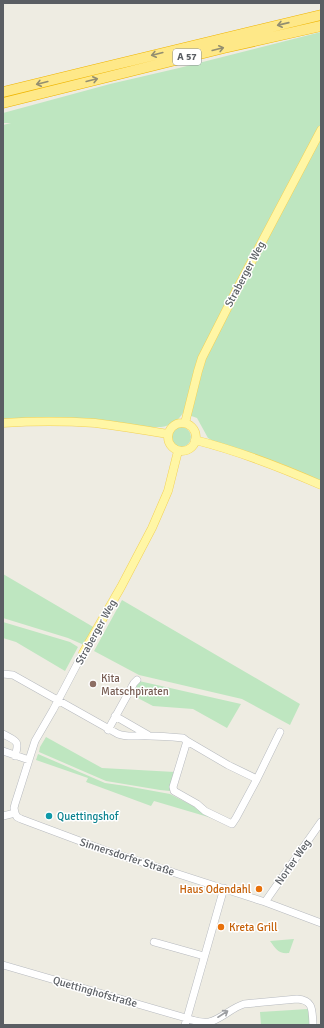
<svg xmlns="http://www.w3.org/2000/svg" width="324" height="1028" font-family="Signika,sans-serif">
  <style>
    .green { fill: #bee6c0 }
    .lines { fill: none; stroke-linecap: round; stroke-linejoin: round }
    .minor-casing { stroke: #b7babf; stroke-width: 8 }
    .major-casing { stroke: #f3d155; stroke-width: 9 }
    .highway-casing { stroke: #efb400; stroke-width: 11 }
    .minor { stroke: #fff; stroke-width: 7 }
    .major { stroke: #fff6a5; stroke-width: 8 }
    .highway { stroke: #fee888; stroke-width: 10 }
    .oneway { stroke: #938e70 }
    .oneway2 { stroke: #9c9ea1 }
    .education-dot { fill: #8d6e63; stroke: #fff; stroke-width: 1.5 }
    .culture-dot { fill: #0f9aa8; stroke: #fff; stroke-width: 1.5 }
    .food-dot { fill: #e8710a; stroke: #fff; stroke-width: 1.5 }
    .labels { text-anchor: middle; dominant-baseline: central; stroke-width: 3; stroke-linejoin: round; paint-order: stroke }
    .shield { fill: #fff; stroke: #8c8e92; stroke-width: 1 }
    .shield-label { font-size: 10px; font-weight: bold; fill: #5a5e63 }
    .street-label { font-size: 11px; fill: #5a5e63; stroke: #fff }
    .education-label { font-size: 11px; fill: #785e54; stroke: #fff; text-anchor: start }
    .culture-label { font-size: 11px; fill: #0d838f; stroke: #fff; text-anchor: start }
    .food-label { font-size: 11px; fill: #c56008; stroke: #fff; text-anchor: end }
  </style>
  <rect width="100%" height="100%" fill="#eeece2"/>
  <!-- green -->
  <path class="green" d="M 321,32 L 321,483 L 282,464 L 215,442 L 208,438 L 197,418 L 183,413 C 179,420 170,426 161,427 C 143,428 124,423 107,421 C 72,417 38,418 3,419 L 3,125 L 11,123 L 3,123 L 3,113 L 110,84 L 179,68 Z
    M171 437a10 10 0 1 1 20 0a10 10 0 1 1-20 0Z
    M 3,574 L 95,628 L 84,645 L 68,638 L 3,618 Z
    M 122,600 L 300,704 L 290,725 L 242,699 L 139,675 L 94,651 Z
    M 3,622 L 70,642 L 78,647 L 65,671 L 16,642 L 3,638 Z
    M 139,681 L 241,704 L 227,728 L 193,709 L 153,706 L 132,695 Z
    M 46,737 L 102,768 L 175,772 L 170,791 L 160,790 L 106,781 L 39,752 L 40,747 Z
    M 38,754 L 105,783 L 126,786 L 170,794 L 216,818 L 215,819 L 154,801 L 151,806 L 86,782 L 88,778 L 36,760 Z
    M 294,939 L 289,953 C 278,954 276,949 270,941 Z
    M 308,1009 L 310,1025 L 261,1025 L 260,1012 Z"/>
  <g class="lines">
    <!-- minor casing -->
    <g class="minor-casing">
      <path id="minor" d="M 3,674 L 13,675 L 118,734 C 128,738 139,735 150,736 C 161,736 172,737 183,738 L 187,741 L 228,765 L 257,779 L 236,818 L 232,824 L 205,811 L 197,804 L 174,791 L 173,787 L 187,741
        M 115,716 L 148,735
        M 108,730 L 134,683 L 137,680
        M 3,734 C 16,741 20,740 15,756
        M 3,751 L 29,760
        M 257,779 L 280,732
        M 15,813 L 17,817 L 21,819 L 104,850 L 265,902 L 321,923
        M 15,813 L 14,808 L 15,804 L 35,741 L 53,710 L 83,653
        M 3,816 L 15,813
        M 265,902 L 321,822
        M 154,942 L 204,956
        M 3,965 L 186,1018 C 194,1021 201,1023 209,1022 C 220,1020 231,1008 244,1004 L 297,999 C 314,1000 312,1011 313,1025
        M 185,1025 L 224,888"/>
    </g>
    <!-- major casing -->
    <g class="major-casing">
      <path id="major" d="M 3,423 C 34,421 64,421 95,423 C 119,426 144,430 168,434
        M 185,423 L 198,371 L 202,358 L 236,291 L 321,130
        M168 437a14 14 0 1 1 28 0a14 14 0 1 1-28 0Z
        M 195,440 C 239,451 280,467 321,485
        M 83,653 L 121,587 L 152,528 L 168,491 L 178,451"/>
    </g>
    <!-- highway casing -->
    <g class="highway-casing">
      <path id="highway" d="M 3,92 L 93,70 L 321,15
        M 3,103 L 224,48 L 321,26"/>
    </g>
    <!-- minor -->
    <use href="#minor" class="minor"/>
    <!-- major -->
    <use href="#major" class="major"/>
    <!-- highway -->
    <use href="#highway" class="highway"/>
  </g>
  <!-- one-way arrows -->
  <defs><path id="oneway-shaft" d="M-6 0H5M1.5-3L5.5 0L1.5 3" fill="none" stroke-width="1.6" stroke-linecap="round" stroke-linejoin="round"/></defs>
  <g class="oneway">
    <use href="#oneway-shaft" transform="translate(283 24) rotate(167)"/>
    <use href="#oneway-shaft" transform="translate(218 49) rotate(-14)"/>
    <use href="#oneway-shaft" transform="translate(157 54) rotate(166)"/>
    <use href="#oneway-shaft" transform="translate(92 80) rotate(-14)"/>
    <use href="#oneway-shaft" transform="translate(42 83) rotate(166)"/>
  </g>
  <use class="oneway2" href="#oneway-shaft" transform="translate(223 1014) rotate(-33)"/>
  <!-- markers -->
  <circle class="education-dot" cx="93" cy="684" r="4"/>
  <circle class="culture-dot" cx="49" cy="816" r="4"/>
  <g class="food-dot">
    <circle cx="259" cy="889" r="4"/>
    <circle cx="221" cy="927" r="4"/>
  </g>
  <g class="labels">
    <!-- shield labels -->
    <rect class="shield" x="173" y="49" width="28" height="16" rx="3"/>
    <g class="shield-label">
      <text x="187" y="57">A 57</text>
    </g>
    <!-- street labels -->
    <g class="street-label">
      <text transform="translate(245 274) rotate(-62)">Straberger Weg</text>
      <text transform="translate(96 632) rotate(-61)">Straberger Weg</text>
      <text transform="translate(127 857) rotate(18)">Sinnersdorfer Straße</text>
      <text transform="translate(293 862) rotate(-55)">Norfer Weg</text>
      <text transform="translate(95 992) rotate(16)">Quettinghofstraße</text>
    </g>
    <!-- education labels -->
    <g class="education-label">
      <text x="101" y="678">Kita<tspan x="101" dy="13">Matschpiraten</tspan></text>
    </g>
    <!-- culture labels -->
    <g class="culture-label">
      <text x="57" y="816">Quettingshof</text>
    </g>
    <!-- food labels -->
    <g class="food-label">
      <text x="251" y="889">Haus Odendahl</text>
      <text x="229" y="927" text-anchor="start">Kreta Grill</text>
    </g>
  </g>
  <!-- border -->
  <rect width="324" height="1028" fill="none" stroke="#5a5e63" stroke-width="8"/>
</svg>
